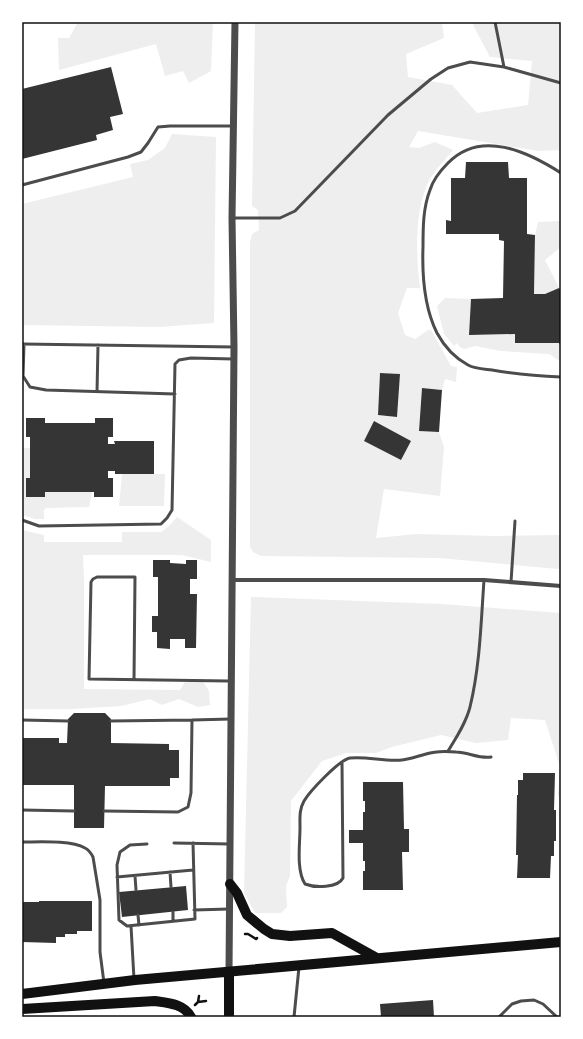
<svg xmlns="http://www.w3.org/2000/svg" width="583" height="1039" font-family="'Titillium Web',sans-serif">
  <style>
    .green { fill: #eee; fill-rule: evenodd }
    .building { fill: #353535 }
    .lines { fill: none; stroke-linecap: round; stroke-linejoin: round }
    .path { stroke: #111; stroke-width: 2.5 }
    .service { stroke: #4c4c4c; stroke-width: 3 }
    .minor { stroke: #4c4c4c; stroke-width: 4 }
    .tertiary { stroke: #4c4c4c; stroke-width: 7 }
    .primary { stroke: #111; stroke-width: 10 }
    .neatline { fill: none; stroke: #111; stroke-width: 1.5 }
  </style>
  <rect width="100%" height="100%" fill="#fff"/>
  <!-- green -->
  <path class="green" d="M 78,22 L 213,22 L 211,71 L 189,83 L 183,71 L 165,76 L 156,44 L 59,70 L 58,38 L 69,38 Z
    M 255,22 L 442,22 L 444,38 L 406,54 L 408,77 L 452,85 L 477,113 L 528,105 L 532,61 L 490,57 L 473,25 L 476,22 L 561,22 L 561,150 L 539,151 L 418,131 L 409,147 L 419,148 L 435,142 L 453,150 C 445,160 436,169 430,179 C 414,207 416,257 420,288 L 407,288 L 398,313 L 405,335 L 415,339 L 428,330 L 431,330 L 451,366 L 457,367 L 456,382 L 445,379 L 442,390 L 422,388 L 419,431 L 439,432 L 444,447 L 440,496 L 384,489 L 376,538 L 417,534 L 493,536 L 559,535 L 561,537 L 561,567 L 558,569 L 439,558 L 261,556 L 253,552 L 250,547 L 250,243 L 252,234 L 259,230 L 258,210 L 252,206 ZM 380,373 L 400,374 L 397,417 L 378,415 ZM 374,422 L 411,441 L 401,460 L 364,441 Z
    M 172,134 L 216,137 L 214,323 L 159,327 L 22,325 L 22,204 L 133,177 L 130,164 L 148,160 L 165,148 Z
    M 561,221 L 561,247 L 545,260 L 559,288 L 545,294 L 534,294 L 535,235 L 538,222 Z
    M 445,298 L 471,299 L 469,335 L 515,334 L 515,343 L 559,343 L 561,347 L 561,362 L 549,354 L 501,351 L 475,346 L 465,349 L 461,348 L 457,343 L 454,346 L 444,334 L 437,306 Z
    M 22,448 L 30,448 L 30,478 L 26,478 L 45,497 L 45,492 L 92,492 L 89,507 L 46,508 L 44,510 L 44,519 L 35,519 L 22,515 Z
    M 122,474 L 165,474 L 164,506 L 119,506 Z
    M 177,517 L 211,540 L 211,562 L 182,555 L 83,555 L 84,579 L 84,689 L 180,690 L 186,680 L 202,680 L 209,691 L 210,705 L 198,707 L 179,699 L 162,705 L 150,699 L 121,706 L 73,709 L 22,709 L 22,530 L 44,535 L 44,542 L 122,542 L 122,532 L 161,532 L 168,527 Z
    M 251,597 L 442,604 L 561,613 L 561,802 L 558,795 L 560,767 L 545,720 L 511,718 L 508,740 L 476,743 L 441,735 L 392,747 L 376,753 L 346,753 L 322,761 L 291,801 L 290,876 L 286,886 L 287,907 L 281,913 L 255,913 L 244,893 Z"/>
  <!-- building -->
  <path class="building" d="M 111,67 L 123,114 L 110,117 L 113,130 L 96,135 L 97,140 L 22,159 L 22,89 Z
    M 466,162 L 508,162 L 509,178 L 527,178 L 527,234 L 535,235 L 534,294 L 545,294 L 559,288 L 561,291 L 561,347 L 559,343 L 515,343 L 515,334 L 469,335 L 471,299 L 503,298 L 504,241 L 499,240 L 499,234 L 446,234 L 446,220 L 451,221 L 451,178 L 465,178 Z
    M 380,373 L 400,374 L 397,417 L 378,415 Z
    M 422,388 L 442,390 L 439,432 L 419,431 Z
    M 26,418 L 45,418 L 45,423 L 95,423 L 95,418 L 113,418 L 113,437 L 108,437 L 108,444 L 115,444 L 114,441 L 154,441 L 154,474 L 115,474 L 115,471 L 108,471 L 108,478 L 113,478 L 113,497 L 94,497 L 94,492 L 45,492 L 45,497 L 26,497 L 26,478 L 30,478 L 30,437 L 26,437 Z
    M 374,421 L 411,441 L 401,460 L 364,441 Z
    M 153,560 L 170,560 L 170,563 L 186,564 L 186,560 L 197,560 L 197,579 L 190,579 L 190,594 L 197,594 L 196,648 L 185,648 L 185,639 L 170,639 L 170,649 L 157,648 L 157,632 L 152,632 L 152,616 L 158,616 L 158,577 L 153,577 Z
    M 74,713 L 105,713 L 111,719 L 111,743 L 169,744 L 169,750 L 179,750 L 179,778 L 170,778 L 170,786 L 105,786 L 104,828 L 74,828 L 74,785 L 22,785 L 22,738 L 59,738 L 59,743 L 67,743 L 68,719 Z
    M 523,773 L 555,773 L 554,810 L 556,810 L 556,841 L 554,841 L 554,856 L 551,856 L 550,878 L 517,878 L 518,855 L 516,855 L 517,795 L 518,795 L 518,780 L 523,780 Z
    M 363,782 L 403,782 L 404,829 L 409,829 L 409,852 L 402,852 L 403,890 L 363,890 L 363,871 L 365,871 L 365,861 L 363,861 L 363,843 L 349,843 L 349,830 L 363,830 L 363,812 L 365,812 L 365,801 L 363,801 Z
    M 186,886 L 188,910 L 122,917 L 119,892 Z
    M 39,901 L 92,901 L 92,931 L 77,931 L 77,934 L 65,934 L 65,937 L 56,937 L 56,943 L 22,942 L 22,902 L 39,902 Z
    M 433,1000 L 434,1017 L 381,1017 L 380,1004 Z"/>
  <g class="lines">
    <!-- path -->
    <path class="path" d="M 245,934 L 248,934 L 256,939 L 257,938
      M 198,1002 L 206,1001
      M 195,1005 L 198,1002 L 199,996"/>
    <!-- service -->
    <path class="service" d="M 495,22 L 504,67
      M 561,173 C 528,152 481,129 448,163 C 441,170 433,180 430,190 C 423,208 423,228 423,247 C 422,275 424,307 437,333 C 444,346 455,358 468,365 C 475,369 484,369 492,370 C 515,374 538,376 561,377
      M 22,185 L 128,157 L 141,152 L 148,143 L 158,127 L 170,126 L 232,126
      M 232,218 L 280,218 L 295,211 L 388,115 L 431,79 L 448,68 L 470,62 L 504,67 L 561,83
      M 22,344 L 234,347
      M 24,344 L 23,376 L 30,387 L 46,390 L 175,394
      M 97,392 L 98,345
      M 22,520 L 39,526 L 161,524 L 167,518 L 172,510 L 175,364 L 179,360 L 191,358 L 234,359
      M 511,582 L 515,521
      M 134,680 L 135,577 L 97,577 L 93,579 L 91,582 L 89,679 C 137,680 184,680 231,681
      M 22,720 L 68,721
      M 111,721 L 192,720
      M 448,751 C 456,738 466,723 470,707 C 480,666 481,622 484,580
      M 342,762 L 343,878 C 338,888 315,888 305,884 C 296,870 300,844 300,828 C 300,818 299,810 304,801 C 310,791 339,760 350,758 C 367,756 385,762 402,760 C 410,759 418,756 426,754 C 435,751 446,751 456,752 C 468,752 479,759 491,757
      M 22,810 L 74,811
      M 104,811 L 178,812 L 188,807 L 191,793 L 192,720 L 231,719
      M 22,842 C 39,842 71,840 85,848 C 89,850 91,853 93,857 L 100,900 L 100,952 L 104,983
      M 174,843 L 230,844
      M 147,844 L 130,845 L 120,852 L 117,865 L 119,920 L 127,926 L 195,919 L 193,843
      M 170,872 L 171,887
      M 135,876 L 136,890
      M 117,877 L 193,870
      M 194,910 L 229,909
      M 173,912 L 173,921
      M 138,915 L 139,925
      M 131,926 L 134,979
      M 294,1017 L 299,967
      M 499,1017 L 512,1004 L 521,1001 L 534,1000 L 543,1004 L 557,1017"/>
    <!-- minor -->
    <path class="minor" d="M 232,580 L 484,580 L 561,586"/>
    <!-- tertiary -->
    <path class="tertiary" d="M 229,972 L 234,347 L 232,218 L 235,22"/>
    <!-- primary -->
    <path class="primary" d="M 230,884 L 237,893 L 247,915 L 264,929 L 272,934 L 290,936 L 332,933 L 377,958
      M 22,994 L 135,980 L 561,942
      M 22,1009 L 155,1001 C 169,1003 184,1004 191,1017
      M 229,1017 L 229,972"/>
  </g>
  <!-- border -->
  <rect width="583" height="1039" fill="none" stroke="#ffffff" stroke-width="46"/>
  <rect x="23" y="23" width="537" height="993" class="neatline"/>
</svg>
